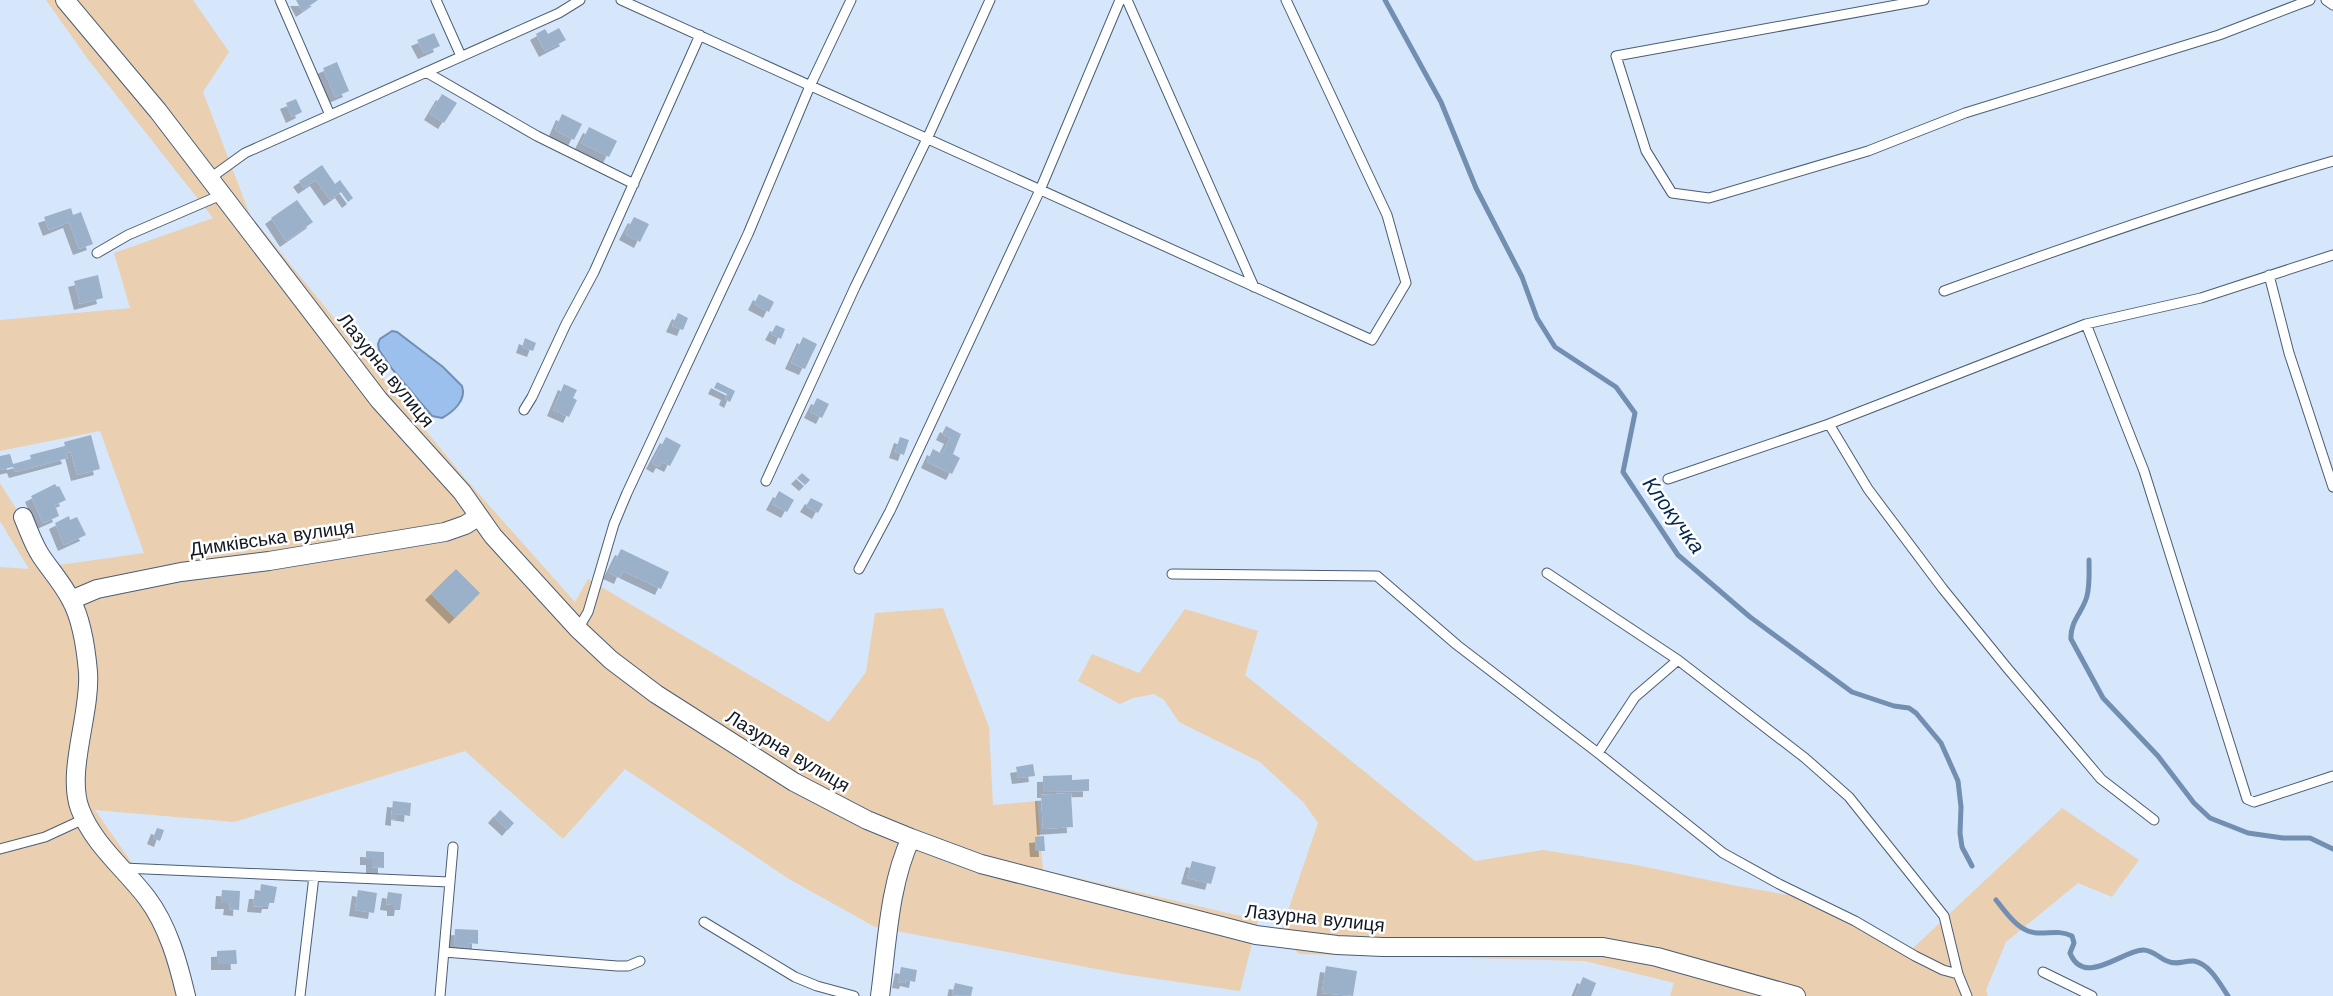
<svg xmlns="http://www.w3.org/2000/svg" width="2333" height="996" font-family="'Work Sans',sans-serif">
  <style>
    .green { fill: #eacfb0 }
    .water { fill: #9bc0ee; stroke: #728eb1; stroke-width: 2 }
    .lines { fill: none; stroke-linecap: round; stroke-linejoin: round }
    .stream { stroke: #728eb1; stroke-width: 5 }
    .building { fill: #9bb0c9; filter: url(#shadow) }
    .service-casing { stroke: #4b5d73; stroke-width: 11 }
    .minor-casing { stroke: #4b5d73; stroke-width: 20 }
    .service { stroke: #fff; stroke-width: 9 }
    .minor { stroke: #fff; stroke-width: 18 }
    .labels { text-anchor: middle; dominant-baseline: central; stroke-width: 5; stroke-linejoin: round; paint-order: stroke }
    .street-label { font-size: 19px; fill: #111822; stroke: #fff }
    .water-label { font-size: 21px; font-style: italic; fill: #032852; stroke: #fff }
  </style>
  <defs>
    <filter id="shadow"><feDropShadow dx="-6" dy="6" stdDeviation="0" flood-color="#0004"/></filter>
  </defs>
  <rect width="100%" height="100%" fill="#d6e7fc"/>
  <!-- green -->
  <path class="green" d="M 46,0 L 193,0 L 229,52 L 203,92 L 250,215 L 463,476 L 575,602 L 588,579 L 829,722 L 866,672 L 875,613 L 943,608 L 989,727 L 993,805 L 1037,801 L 1043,870 L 1258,920 L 1240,991 L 1123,974 L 875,927 L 789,879 L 625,769 L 563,839 L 465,751 L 234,822 L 95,810 L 164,909 L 196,996 L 0,996 L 0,567 L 29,569 L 0,521 L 0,483 L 52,566 L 144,553 L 100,431 L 0,451 L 0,320 L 130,308 L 114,253 L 213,218 L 87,58 Z
    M 1185,609 L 1258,631 L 1245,675 L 1475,861 L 1543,850 L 1636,865 L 1737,886 L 1823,901 L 1911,950 L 2062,808 L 2139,860 L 2112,897 L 2078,883 L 2006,942 L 1986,990 L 1988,996 L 1670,996 L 1674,983 L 1585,961 L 1299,954 L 1280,934 L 1318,823 L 1304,803 L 1260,762 L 1179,722 L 1164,700 L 1154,694 L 1133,698 L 1120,704 L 1078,681 L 1092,654 L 1139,673 Z"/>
  <!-- water -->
  <path class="water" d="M 392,331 L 397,332 L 443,367 L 462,386 C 467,400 453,412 442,418 L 432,416 L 392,369 L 379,350 L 378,344 L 380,339 Z"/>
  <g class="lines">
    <!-- stream -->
    <path class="stream" d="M 1385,0 L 1441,102 L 1476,188 L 1522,277 L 1537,318 L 1555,347 L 1616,387 L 1635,413 L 1623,472 L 1678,555 L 1750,617 L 1852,692 L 1894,706 L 1909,708 L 1916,713 L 1941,743 L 1958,781 L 1961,807 L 1960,833 L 1962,847 L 1972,866
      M 2089,560 C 2089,571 2090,584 2087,596 C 2083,612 2070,621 2071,639 L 2103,698 L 2158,756 L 2194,803 L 2210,818 L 2248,833 L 2283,838 L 2310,838 L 2333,849
      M 1996,900 C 2005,911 2015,926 2028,931 C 2043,937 2056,928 2072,936 L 2074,943 L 2070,953 C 2084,988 2123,950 2143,950 C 2153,950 2159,958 2167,961 C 2178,966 2184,960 2194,961 C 2210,964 2220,984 2228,996"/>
  </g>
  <!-- building -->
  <path class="building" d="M 296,0 L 318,0 L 302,11 Z
    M 559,28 L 566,40 L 545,51 L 536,34 L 545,29 L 548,34 Z
    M 434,33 L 440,46 L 424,53 L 417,40 Z
    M 337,62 L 349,91 L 335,97 L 323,68 Z
    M 442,94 L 457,103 L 444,123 L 430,114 Z
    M 296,99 L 302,112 L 292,117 L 286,103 Z
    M 562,114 L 582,124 L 574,140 L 555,130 Z
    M 589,127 L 617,141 L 609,157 L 581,143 Z
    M 322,165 L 335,184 L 340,180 L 353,198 L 348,202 L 341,192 L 330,200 L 316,180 L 304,188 L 299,181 Z
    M 297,200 L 313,222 L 286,241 L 271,218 Z
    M 71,208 L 73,215 L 81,212 L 93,244 L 79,249 L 69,222 L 49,230 L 44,217 Z
    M 634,217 L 649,224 L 640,242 L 625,234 Z
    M 98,275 L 103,298 L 80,304 L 74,281 Z
    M 759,294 L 774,302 L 769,312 L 754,304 Z
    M 678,313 L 688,318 L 683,330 L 672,326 Z
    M 776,325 L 785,329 L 781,339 L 771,334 Z
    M 803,337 L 817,344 L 805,369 L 791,363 Z
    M 525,338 L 536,343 L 533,351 L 522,347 Z
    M 717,382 L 735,391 L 730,402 L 725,399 L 727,394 L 714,388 Z
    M 564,384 L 577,390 L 573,398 L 577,400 L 569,417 L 553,410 Z
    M 817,398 L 829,404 L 822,418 L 810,412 Z
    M 946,426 L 961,434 L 953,454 L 960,458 L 952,474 L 927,462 L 933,449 L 942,454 L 950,438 L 942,434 Z
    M 91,435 L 100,469 L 77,475 L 71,452 L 66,453 L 68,458 L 15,472 L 13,467 L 0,470 L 0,456 L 10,454 L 13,464 L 31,459 L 30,455 L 65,446 L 64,442 Z
    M 666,437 L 681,445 L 670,466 L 662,462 L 659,467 L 652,463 Z
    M 900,437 L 909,440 L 904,455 L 895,452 Z
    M 802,473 L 810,480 L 805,485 L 797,478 Z
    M 55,484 L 57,487 L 59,486 L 66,500 L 55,505 L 59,516 L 43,523 L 31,496 Z
    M 779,491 L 794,500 L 787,512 L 772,504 Z
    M 811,498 L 823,504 L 818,513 L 806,506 Z
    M 69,516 L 70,520 L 77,517 L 86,535 L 64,545 L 55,523 Z
    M 621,549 L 669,572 L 661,589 L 623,571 L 620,578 L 609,573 Z
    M 456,569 L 480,593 L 455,618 L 431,594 Z
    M 1033,764 L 1035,776 L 1018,778 L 1016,767 Z
    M 1072,775 L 1072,780 L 1089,779 L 1089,791 L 1043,792 L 1043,776 Z
    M 1071,793 L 1073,827 L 1043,829 L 1041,795 Z
    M 393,801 L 411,803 L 410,816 L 397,814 L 397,820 L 391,819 Z
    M 500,810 L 514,823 L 508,830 L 494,817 Z
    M 157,828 L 164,830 L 160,841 L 153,838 Z
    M 1044,836 L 1045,851 L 1036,851 L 1035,837 Z
    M 366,851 L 384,852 L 384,868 L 372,867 L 372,859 L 366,859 Z
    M 1192,861 L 1216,867 L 1211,884 L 1187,878 Z
    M 261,884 L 277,887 L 274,903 L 268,903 L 267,907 L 253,906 L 255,893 L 260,893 Z
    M 222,890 L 240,891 L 239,910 L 229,909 L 230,903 L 221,903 Z
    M 358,890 L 377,893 L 374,913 L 355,910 Z
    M 388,892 L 402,894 L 400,910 L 393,910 L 393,905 L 386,904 Z
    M 455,929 L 478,930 L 478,944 L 469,943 L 468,948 L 454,945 Z
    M 236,950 L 237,964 L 217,964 L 217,951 Z
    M 1326,966 L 1357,971 L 1353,996 L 1322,993 Z
    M 901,967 L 917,970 L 915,982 L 906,980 L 905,983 L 898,982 Z
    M 1583,977 L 1596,983 L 1591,996 L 1575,996 Z
    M 955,983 L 973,987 L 971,996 L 952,995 Z"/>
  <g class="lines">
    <!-- service casing -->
    <g class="service-casing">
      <path id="service" d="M 280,0 L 330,115
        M 436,0 L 461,56
        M 621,0 L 1372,340 L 1406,283 L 1387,215 L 1286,0
        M 1127,0 L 1254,287
        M 1924,0 L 1616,56 L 1646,151 L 1672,193 L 1709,198 L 1868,151 L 1965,113 L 2219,35 L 2310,0
        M 2326,0 L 2333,5
        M 426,72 L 537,136 L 634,184
        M 209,179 L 245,153 L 559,13 L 580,0
        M 97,253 L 128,235 L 221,195
        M 2269,275 L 2289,353 L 2333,487
        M 1944,291 C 2073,244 2202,199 2333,161
        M 2086,324 L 2144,471 L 2247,799 L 2254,802 L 2333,776
        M 524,410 L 532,397 L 566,324 L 594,272 L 700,35
        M 1829,424 L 1868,489 L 1943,589 L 2008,669 L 2101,779 L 2154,820
        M 1668,479 L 1829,424 L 2086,324 L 2201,298 L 2333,255
        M 766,481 L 855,287 L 927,139 L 990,0
        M 859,569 L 890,511 L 1040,190 L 1120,0
        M 1547,573 L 1678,660 L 1805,758 L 1849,797 L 1944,916 L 1958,974 L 1967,996
        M 1172,574 L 1377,576 L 1457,645 L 1598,753 L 1723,853 L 1779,884 L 1855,921 L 1915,956 L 1943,970 L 1958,974
        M 578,629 L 588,612 L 614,524 L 627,493 L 748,234 L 810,86 L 851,0
        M 1598,753 L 1635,697 L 1678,660
        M 0,849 L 45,837 L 84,819
        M 123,868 L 449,882
        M 704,922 L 795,977 L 817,986 L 854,996
        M 444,952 L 617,966 L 628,966 L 640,961
        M 2043,972 L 2092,996
        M 300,996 L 314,876
        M 440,996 L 453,847"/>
    </g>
    <!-- minor casing -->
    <g class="minor-casing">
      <path id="minor" d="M 65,0 L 158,111 L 379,400 L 462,492 L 493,536 L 578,629 L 611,660 L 656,694 L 794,782 L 867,820 L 911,838 L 981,864 L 1256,935 L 1337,945 L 1383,947 L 1603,947 L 1657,957 L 1796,996
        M 23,517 C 29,531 33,544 41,556 C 51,571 63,584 71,600 C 82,620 86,649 88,672 C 91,713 66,772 80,809 C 93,844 125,869 147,898 C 168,926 178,962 186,996
        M 71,600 L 97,589 L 181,572 L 269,561 L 445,532 L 465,525 L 478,517
        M 880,996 C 887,945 889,884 911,838"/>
    </g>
    <!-- service -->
    <use href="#service" class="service"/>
    <!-- minor -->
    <use href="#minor" class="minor"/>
  </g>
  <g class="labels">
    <!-- street labels -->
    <g class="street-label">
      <text transform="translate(386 370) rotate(51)">Лазурна вулиця</text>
      <text transform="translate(272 538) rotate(-8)">Димківська вулиця</text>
      <text transform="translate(788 751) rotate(31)">Лазурна вулиця</text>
      <text transform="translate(1315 918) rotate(6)">Лазурна вулиця</text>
    </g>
    <!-- water labels -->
    <g class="water-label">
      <text transform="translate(1674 515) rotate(54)">Клокучка</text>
    </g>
  </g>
</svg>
